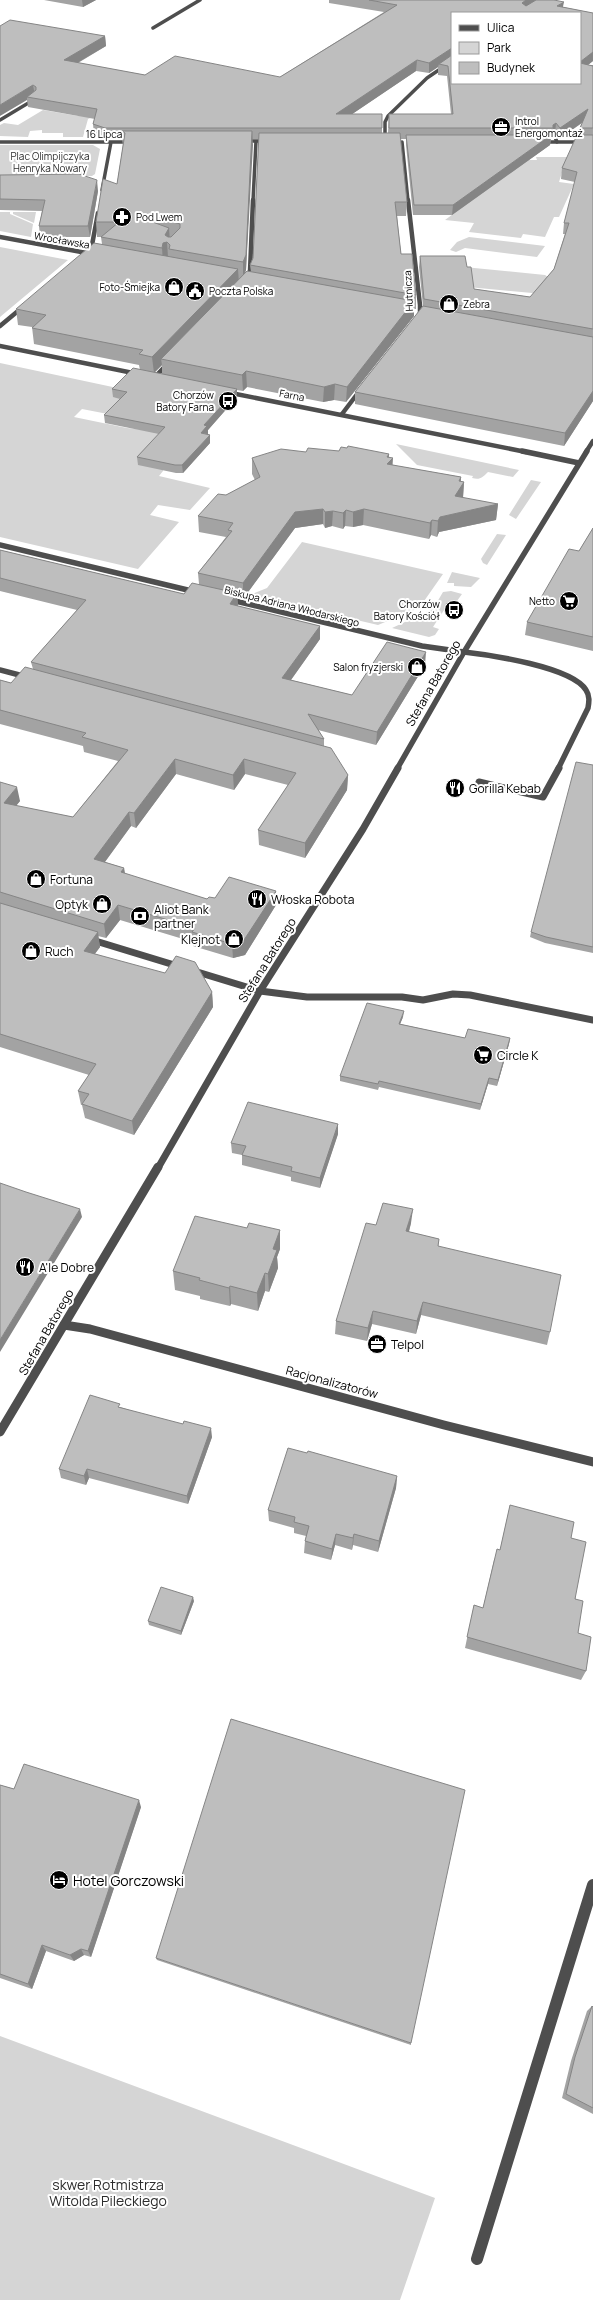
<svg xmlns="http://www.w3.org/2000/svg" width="593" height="2300" font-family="Manrope,sans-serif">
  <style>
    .green { fill: #d5d5d5 }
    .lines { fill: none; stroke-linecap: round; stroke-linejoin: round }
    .service-far3 { stroke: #4e4e4e; stroke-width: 3.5 }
    .service-far2 { stroke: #4e4e4e; stroke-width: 5.5 }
    .service-far1 { stroke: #4e4e4e; stroke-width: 7 }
    .service { stroke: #4e4e4e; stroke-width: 12 }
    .minor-far4 { stroke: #4e4e4e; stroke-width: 3.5 }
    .minor-far3 { stroke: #4e4e4e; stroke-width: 4.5 }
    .minor-far2 { stroke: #4e4e4e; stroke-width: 5.5 }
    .minor-far1 { stroke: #4e4e4e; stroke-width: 7 }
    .minor { stroke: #4e4e4e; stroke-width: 9 }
    .tertiary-far3 { stroke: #4e4e4e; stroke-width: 4.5 }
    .tertiary-far2 { stroke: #4e4e4e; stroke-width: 5.5 }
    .tertiary-far1 { stroke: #4e4e4e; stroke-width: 7 }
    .tertiary { stroke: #4e4e4e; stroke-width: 9 }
    .wall { fill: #a3a3a3; fill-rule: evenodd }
    .shaded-wall { fill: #858585 }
    .building { fill: #bebebe; stroke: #858585; fill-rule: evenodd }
    .labels { text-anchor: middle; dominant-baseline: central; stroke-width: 4; stroke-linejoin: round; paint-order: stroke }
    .far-poi-label { font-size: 10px; fill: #000; stroke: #fff; text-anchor: end }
    .far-street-label { font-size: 10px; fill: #000; stroke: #fff }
    .far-park-label { font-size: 10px; fill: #2c2c2c; stroke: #fff }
    .street-label { font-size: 12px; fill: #000; stroke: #fff }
    .poi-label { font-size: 12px; fill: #000; stroke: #fff; text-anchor: start }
    .near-poi-label { font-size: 14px; fill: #000; stroke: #fff; text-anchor: start }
    .near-park-label { font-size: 14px; fill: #2c2c2c; stroke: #fff }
  </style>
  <rect width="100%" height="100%" fill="#fff"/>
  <!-- green -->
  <path class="green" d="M 43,110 L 78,116 L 95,116 L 88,119 L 83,137 L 63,137 L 63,133 L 42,133 L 42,130 L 30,131 L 28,137 L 0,136 L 0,125 L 4,123 L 18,125 Z
    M 0,145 L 93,145 L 100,149 L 95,174 L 92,176 L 0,178 Z
    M 536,157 L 567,157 L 559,182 L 574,184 L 559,217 L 554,217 L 545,237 L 523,234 L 521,238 L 469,232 L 474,223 L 445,220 L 526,160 L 537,160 Z
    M 0,212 L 10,212 L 10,214 L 33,224 L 31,237 L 0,231 Z
    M 13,212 L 36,212 L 34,223 L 13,214 Z
    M 469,237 L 545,246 L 537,257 L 465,248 L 456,252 L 450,250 L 457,242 Z
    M 0,247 L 68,260 L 0,317 Z
    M 464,267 L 545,275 L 553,280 L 543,294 L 468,287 Z
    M 0,363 L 122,389 L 145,404 L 113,415 L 82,409 L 74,417 L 127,428 L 171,433 L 163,471 L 159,476 L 210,488 L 190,510 L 158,505 L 150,515 L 179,522 L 138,569 L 0,537 Z
    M 396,444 L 519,470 L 513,477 L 488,472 C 482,478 480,480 472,478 L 473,476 L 417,465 Z
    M 531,480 L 541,482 L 516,519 L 509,515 Z
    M 497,534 L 506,535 L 487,565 L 483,563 L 481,559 Z
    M 302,542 L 443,574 L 422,604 L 414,610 L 378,625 L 250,595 L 267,588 Z
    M 452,572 L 480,578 L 471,587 L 454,586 L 454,583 L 447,583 Z
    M 451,591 L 462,594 L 452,608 L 446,607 L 433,627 L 439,629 L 435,635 L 429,637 L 392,628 L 433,609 L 443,592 Z
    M 0,2036 L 435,2198 L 400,2300 L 0,2300 Z"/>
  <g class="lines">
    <!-- service-far3 -->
    <path class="service-far3" d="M 153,28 L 200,0
      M 0,120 L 35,99
      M 555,137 L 557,142
      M 385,142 L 385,122 L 388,116 L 427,78 L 452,61"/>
    <!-- service-far2 -->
    <path class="service-far2" d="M 464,652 C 491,655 572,667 586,690 C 590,696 589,702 588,708 L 558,769"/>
    <!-- service-far1 -->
    <path class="service-far1" d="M 479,782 L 543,797 L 559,768
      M 260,991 L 307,997 L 402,997 L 423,1000 L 453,994 L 470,995 L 593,1020"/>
    <!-- service -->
    <path class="service" d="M 477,2259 L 593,1885"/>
    <!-- minor-far4 -->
    <path class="minor-far4" d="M 243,141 L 269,141
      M 0,142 L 133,142
      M 402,142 L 408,201
      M 541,142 L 593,142
      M 102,190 L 111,142
      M 253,201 L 256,141"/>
    <!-- minor-far3 -->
    <path class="minor-far3" d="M 408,200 L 420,305 L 420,314 L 417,319
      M 0,237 L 92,254
      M 86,253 L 92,245 L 98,213
      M 245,281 L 250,271 L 253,200
      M 0,326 L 24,306
      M 0,346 L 138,374
      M 155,377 L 169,362
      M 226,392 L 526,452
      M 342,414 L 361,389"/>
    <!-- minor-far2 -->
    <path class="minor-far2" d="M 522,451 L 579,463
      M 0,545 L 196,592
      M 227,599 L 422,646 L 464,652
      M 0,670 L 27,677"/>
    <!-- minor-far1 -->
    <path class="minor-far1" d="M 89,939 L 260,991"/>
    <!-- minor -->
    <path class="minor" d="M 64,1325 L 90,1329 L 444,1425 L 593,1462"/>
    <!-- tertiary-far3 -->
    <path class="tertiary-far3" d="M 586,452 L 593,441"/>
    <!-- tertiary-far2 -->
    <path class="tertiary-far2" d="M 397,769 L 464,652 L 587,451"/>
    <!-- tertiary-far1 -->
    <path class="tertiary-far1" d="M 158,1168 L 260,991 L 363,829 L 398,768"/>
    <!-- tertiary -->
    <path class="tertiary" d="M 0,1432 L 158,1167"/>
  </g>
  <!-- wall -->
  <path class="wall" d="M 44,0 L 96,0 L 83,7 Z
    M 329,0 L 554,0 L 563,7 L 593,13 L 593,61 L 588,65 L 593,65 L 593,401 L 564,446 L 355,404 L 355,392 L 423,306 L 419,267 L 420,256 L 467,267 L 474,289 L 530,297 L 554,269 L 565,234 L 563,234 L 564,223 L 575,182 L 561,179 L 562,168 L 579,135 L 580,128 L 582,123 L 559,139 L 555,134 L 553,135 L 552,139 L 551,139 L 550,145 L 452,215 L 413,215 L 406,145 L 406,139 L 400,139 L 407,202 L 406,216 L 397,216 L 401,254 L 416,295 L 416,309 L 414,309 L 414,316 L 346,402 L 334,400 L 323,402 L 247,387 L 243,391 L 237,390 L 237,397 L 208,430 L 208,434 L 210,435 L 210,443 L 183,473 L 176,473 L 138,465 L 137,457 L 159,434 L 105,423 L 104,415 L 120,399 L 113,397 L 112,389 L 140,370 L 139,365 L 34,344 L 32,327 L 18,325 L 16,309 L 102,244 L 101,237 L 97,237 L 96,222 L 117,184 L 123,145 L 122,139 L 106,139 L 94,134 L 93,124 L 95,119 L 28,107 L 27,100 L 0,26 L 105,36 L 106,46 L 78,63 L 145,75 L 280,77 L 384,12 L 329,3 ZM 452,13 L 580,13 L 452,83 ZM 438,67 L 438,75 L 447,76 L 451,114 L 389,114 L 388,133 L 382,133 L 382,114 L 352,114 L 416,71 L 429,73 ZM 252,139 L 259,139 L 253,258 L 250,265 L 251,272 L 245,273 L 246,270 ZM 162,365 L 162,374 L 154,373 Z
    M 0,175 L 98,191 L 90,237 L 40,237 L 39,226 L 42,211 L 0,210 Z
    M 306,452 L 389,454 L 389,458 L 392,465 L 461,477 L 461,481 L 464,482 L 463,498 L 498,504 L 496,520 L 439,532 L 437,537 L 431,535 L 429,539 L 363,525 L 353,527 L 345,526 L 343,529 L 332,526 L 325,528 L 323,524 L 295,528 L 243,599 L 237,597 L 238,606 L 320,626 L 320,639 L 291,680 L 352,695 L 425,665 L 376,745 L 318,730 L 324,739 L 324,747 L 348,775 L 347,790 L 305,858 L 259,845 L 258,830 L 288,785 L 245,774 L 234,790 L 176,774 L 136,828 L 131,826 L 105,862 L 124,868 L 125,874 L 207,899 L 276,891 L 276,905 L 245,955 L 233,958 L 193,946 L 193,942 L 120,920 L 106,938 L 98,936 L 100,947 L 95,954 L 212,992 L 213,1007 L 134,1135 L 85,1118 L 82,1105 L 81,1105 L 78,1091 L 89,1075 L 0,1047 L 0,782 L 20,801 L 16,806 L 73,817 L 118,761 L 84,752 L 83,746 L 0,724 L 0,680 L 11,683 L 33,669 L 31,662 L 77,610 L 0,591 L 0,550 L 184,594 L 199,584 L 198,573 L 226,537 L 199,532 L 198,516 L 226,495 L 255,480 L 252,474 L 252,458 Z
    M 593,528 L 593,651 L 525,635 L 527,622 L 579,551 Z
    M 593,765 L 593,953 L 545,943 L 530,937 L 531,932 Z
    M 403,1017 L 400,1024 L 465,1038 L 510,1038 L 509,1044 L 497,1086 L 488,1084 L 480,1110 L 379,1087 L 378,1090 L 340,1081 L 340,1076 Z
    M 338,1124 L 338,1134 L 320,1188 L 291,1181 L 291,1177 L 242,1165 L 242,1155 L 232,1153 L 231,1143 Z
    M 411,1223 L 409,1232 L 439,1239 L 438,1247 L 550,1332 L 547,1345 L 421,1315 L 416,1334 L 372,1324 L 367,1341 L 335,1334 L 336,1321 L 376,1225 Z
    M 247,1228 L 280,1230 L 280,1249 L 277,1257 L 278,1268 L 269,1292 L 265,1291 L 258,1311 L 231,1304 L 230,1306 L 200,1299 L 200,1296 L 175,1290 L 173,1271 Z
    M 120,1407 L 212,1437 L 188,1504 L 89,1478 L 86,1485 L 61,1478 L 59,1469 Z
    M 397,1476 L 396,1488 L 378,1552 L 353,1545 L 352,1550 L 335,1545 L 331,1560 L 304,1553 L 305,1541 L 306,1536 L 294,1533 L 294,1528 L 269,1521 L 268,1510 Z
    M 510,1505 L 571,1538 L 578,1633 L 586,1671 L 581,1680 L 465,1648 L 474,1605 L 483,1608 L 494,1560 L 500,1550 Z
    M 194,1601 L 181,1635 L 149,1625 L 148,1621 Z
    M 0,1785 L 14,1789 L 141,1807 L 91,1957 L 84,1955 L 74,1961 L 46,1951 L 32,1989 L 0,1978 Z
    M 156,1958 L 411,2043 L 411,2045 L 157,1960 Z
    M 592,2006 L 593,2007 L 593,2114 L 562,2098 L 571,2061 L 587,2011 Z"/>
  <!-- shaded-wall -->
  <path class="shaded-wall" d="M 82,0 L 96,0 L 83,7 Z
    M 526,0 L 539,0 L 521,13 L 522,3 Z
    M 564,2 L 562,11 L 557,6 Z
    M 105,36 L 106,46 L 65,70 L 64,60 Z
    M 452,48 L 452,58 L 439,64 L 438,67 L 429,73 L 429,63 Z
    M 593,52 L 593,61 L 580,71 L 580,62 Z
    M 417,60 L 416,71 L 336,125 L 336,114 Z
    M 33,85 L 35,96 L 27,97 L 27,100 L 0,116 L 0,105 Z
    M 588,109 L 587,119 L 559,139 L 560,128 Z
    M 556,123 L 555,134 L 553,135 L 553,125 Z
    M 252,131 L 253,145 L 246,270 L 243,277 L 243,262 Z
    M 551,135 L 550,145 L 452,215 L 453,205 Z
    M 97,180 L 98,191 L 90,237 L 88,226 Z
    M 169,228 L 170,243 L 167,242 L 168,257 L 163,263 L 162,248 L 165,235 Z
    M 238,269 L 239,284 L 161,359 L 162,365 L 154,373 L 152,357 Z
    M 414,301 L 414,316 L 346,402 L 347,387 Z
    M 246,371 L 247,387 L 243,391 L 242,375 Z
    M 335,384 L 334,400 L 323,402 L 324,387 Z
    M 237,389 L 237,397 L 208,430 L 208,434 L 201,433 L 204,425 Z
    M 593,391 L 593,401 L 564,446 L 565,433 Z
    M 210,435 L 210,443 L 183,473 L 182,465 Z
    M 389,454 L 388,463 L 393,458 L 392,474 L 386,479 L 387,457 Z
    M 461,477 L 460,488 L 464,482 L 463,497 L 454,512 L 455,496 L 459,481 Z
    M 498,504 L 496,520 L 439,532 L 437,537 L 438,521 L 440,517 Z
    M 323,509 L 323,524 L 295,528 L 243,599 L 243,583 L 295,512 Z
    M 364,509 L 363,525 L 353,527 L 353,512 Z
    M 346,510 L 345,526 L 343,529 L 343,513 Z
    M 333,511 L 332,526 L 325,528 L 325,512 Z
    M 432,520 L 431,535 L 429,539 L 430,523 Z
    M 237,593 L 238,606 L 230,604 Z
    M 320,626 L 320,639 L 283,691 L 282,678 Z
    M 426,652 L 425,665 L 376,745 L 377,732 Z
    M 175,759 L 176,774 L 136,828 L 134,813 Z
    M 244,759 L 245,774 L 234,790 L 233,775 Z
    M 348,775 L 347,790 L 305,858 L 305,843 Z
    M 17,787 L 20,801 L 6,818 L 4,803 Z
    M 129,812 L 131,826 L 96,874 L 94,859 Z
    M 124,868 L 126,882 L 121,872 Z
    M 276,891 L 276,905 L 245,955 L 233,958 L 232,944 Z
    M 118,905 L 120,920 L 106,938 L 104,924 Z
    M 98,932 L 100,947 L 86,965 L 84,951 Z
    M 212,992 L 213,1007 L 134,1135 L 132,1121 Z
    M 404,1011 L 403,1017 L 398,1029 L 399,1024 Z
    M 510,1038 L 509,1044 L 497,1086 L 498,1080 Z
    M 489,1078 L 488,1084 L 480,1110 L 481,1104 Z
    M 338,1124 L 338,1134 L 320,1188 L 320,1178 Z
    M 80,1209 L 82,1217 L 0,1352 L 0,1340 Z
    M 413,1209 L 411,1223 L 405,1245 L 406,1231 Z
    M 280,1230 L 280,1249 L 277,1257 L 278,1268 L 269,1292 L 268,1274 L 273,1249 Z
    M 265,1273 L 265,1291 L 258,1311 L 257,1293 Z
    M 230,1286 L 231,1304 L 230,1306 L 229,1288 Z
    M 423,1302 L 421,1315 L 416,1334 L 417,1321 Z
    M 373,1311 L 372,1324 L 367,1341 L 368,1328 Z
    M 211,1428 L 212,1437 L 188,1504 L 187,1496 Z
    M 87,1469 L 89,1478 L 86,1485 L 84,1476 Z
    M 397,1476 L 396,1488 L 378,1552 L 379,1541 Z
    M 336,1534 L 335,1545 L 331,1560 L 332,1549 Z
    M 354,1534 L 353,1545 L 352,1550 L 353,1538 Z
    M 193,1597 L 194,1601 L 181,1635 L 181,1631 Z
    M 139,1800 L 141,1807 L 91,1957 L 88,1951 Z
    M 42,1945 L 46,1951 L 32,1989 L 28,1984 Z
    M 81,1949 L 84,1955 L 74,1961 L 70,1955 Z"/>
  <!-- building -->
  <path class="building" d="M 369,0 L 526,0 L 522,3 L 526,6 L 536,0 L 554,0 L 564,2 L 557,6 L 593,13 L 593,52 L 580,62 L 580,13 L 452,13 L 452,48 L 429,63 L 417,60 L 336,114 L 382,114 L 382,128 L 105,128 L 93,124 L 97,109 L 27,97 L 36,90 L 36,87 L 33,85 L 0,105 L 0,26 L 10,20 L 105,36 L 64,60 L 145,75 L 175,56 L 280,77 L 397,5 Z
    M 452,55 L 452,83 L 580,83 L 580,63 L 593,66 L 593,128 L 580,128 L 588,109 L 560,128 L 556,123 L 553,125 L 553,128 L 389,128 L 389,114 L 453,114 L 448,66 L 439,64 Z
    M 122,131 L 252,131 L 246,255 L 243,262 L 169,249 L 170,245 L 167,242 L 163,243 L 162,248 L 101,237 L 119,222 L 96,222 L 103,179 L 117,184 L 125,133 ZM 150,215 L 180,224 L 180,228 L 171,237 L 168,237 L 165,235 L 169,228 L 150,221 L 148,219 Z
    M 259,133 L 400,133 L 407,202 L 395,202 L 401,254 L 412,254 L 416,295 L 250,265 L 253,258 Z
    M 406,135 L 551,135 L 453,205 L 414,205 Z
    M 577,135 L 593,135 L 593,329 L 424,299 L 420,256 L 465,256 L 467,267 L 471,267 L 474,289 L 530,297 L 554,269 L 569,223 L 564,223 L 577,172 L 562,168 Z
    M 79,174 L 97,180 L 88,226 L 39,226 L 45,200 L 0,199 L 0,175 Z
    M 94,243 L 238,269 L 152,357 L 139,354 L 143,350 L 32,328 L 46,315 L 16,309 Z
    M 247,271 L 414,301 L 347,387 L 335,384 L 324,387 L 246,371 L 242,375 L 161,359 Z
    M 423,306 L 593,337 L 593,391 L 565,433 L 355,392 Z
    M 133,368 L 237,389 L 204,425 L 207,426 L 201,433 L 210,435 L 182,465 L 175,465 L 137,457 L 165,427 L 104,415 L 127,392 L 112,389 Z
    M 348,446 L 389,454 L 387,457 L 393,458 L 387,464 L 461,477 L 459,481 L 464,482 L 455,496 L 498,504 L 440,517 L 438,521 L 432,520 L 430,523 L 364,509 L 353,512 L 346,510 L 343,513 L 333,511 L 325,512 L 323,509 L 295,512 L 243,583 L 198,573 L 232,531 L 228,530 L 233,523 L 198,516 L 218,494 L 226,495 L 260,477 L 252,458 L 281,449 L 306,452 L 308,448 L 339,451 L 341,447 L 347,448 Z
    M 593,528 L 593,637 L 527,622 L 569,549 L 579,551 Z
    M 0,550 L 184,594 L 192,583 L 237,593 L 230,604 L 320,626 L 282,678 L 352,695 L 387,642 L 426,652 L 377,732 L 308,714 L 324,739 L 31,662 L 86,600 L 0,578 Z
    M 25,667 L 331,748 L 348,775 L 305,843 L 258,830 L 296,773 L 244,759 L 233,775 L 175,759 L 134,813 L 129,812 L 94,859 L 124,868 L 121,872 L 207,899 L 209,897 L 215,898 L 229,877 L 276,891 L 244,940 L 232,944 L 192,932 L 195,928 L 118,905 L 104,924 L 0,892 L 0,782 L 17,787 L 4,803 L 73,817 L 128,750 L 82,737 L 86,733 L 0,710 L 0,680 L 11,683 Z
    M 576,762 L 593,765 L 593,947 L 546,937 L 531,932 Z
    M 0,903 L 98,932 L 84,951 L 165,973 L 176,956 L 195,962 L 212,992 L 132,1121 L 82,1104 L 89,1094 L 78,1091 L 96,1064 L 0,1034 Z
    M 367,1003 L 404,1011 L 399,1024 L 465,1038 L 468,1029 L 510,1038 L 498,1080 L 489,1078 L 481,1104 L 379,1081 L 378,1084 L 340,1076 Z
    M 248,1102 L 338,1124 L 320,1178 L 291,1171 L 292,1167 L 242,1155 L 246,1146 L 231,1143 Z
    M 0,1183 L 26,1192 L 80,1209 L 0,1340 Z
    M 383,1203 L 413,1209 L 406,1231 L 439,1239 L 438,1246 L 561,1275 L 550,1332 L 423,1302 L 417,1321 L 373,1311 L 368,1328 L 336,1321 L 366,1223 L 376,1225 Z
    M 195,1216 L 247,1228 L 249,1223 L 280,1230 L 273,1249 L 277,1250 L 268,1274 L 265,1273 L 257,1293 L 230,1286 L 229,1288 L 199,1280 L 200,1278 L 173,1271 Z
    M 90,1395 L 120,1404 L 118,1407 L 183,1424 L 184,1421 L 211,1428 L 187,1496 L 87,1469 L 84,1476 L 59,1469 Z
    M 288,1448 L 307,1453 L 308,1451 L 397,1476 L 379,1541 L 354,1534 L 353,1538 L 336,1534 L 332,1549 L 305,1541 L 309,1526 L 294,1522 L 295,1517 L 268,1510 Z
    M 510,1505 L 574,1522 L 571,1538 L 586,1542 L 575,1599 L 583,1601 L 578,1633 L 591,1637 L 586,1671 L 467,1637 L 474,1605 L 483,1608 L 497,1549 L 500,1550 Z
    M 161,1587 L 193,1597 L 181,1631 L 148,1621 Z
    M 231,1719 L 465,1790 L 411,2043 L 156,1958 Z
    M 24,1764 L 139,1800 L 88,1951 L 81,1949 L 70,1955 L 42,1945 L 28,1984 L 0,1974 L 0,1785 L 14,1789 Z
    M 592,2006 L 593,2007 L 593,2108 L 566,2094 L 575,2057 Z"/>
  <!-- icons -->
  <defs>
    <g id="office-disc" transform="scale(1)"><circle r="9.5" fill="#000" stroke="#fff"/><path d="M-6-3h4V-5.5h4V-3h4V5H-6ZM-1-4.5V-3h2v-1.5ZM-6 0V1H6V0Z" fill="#fff"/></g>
    <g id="pharmacy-disc" transform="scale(1)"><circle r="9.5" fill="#000" stroke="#fff"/><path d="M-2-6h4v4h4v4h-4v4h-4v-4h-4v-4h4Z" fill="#fff"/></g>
    <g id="shop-disc" transform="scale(1)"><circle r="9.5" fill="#000" stroke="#fff"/><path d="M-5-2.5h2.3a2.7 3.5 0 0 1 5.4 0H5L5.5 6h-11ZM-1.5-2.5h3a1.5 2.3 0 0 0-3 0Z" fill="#fff"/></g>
    <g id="civic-disc" transform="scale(1)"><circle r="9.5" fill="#000" stroke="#fff"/><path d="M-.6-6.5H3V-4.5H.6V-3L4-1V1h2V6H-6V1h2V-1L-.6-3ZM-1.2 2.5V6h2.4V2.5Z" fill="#fff"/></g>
    <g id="bus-disc" transform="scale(1)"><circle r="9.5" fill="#000" stroke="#fff"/><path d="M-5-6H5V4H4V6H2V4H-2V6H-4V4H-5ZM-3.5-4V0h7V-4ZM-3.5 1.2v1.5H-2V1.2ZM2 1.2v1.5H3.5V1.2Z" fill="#fff"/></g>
    <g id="supermarket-disc" transform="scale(1)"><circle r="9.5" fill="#000" stroke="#fff"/><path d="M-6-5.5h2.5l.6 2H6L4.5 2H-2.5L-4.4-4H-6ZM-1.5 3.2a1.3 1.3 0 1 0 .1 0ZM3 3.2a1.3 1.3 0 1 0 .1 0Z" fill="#fff"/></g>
    <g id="restaurant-disc" transform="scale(1)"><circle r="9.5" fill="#000" stroke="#fff"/><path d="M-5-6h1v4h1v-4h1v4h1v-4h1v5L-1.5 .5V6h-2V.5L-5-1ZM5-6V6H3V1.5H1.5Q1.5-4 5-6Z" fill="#fff"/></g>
    <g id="bank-disc" transform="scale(1)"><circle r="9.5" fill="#000" stroke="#fff"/><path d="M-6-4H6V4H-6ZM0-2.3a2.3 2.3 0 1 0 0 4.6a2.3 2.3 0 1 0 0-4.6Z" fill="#fff"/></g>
    <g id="hotel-disc" transform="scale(1)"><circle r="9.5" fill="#000" stroke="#fff"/><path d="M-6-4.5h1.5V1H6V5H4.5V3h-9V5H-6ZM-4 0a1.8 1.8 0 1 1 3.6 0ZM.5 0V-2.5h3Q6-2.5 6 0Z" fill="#fff"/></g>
  </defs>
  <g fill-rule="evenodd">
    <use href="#office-disc" x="501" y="127"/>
    <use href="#pharmacy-disc" x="122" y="217"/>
    <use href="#shop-disc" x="174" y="287"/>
    <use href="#civic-disc" x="195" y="291"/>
    <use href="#shop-disc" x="449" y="304"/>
    <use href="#bus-disc" x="228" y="401"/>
    <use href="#supermarket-disc" x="569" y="601"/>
    <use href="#bus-disc" x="454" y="610"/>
    <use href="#shop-disc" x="417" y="667"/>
    <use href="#restaurant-disc" x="455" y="788"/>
    <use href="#shop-disc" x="36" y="879"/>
    <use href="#restaurant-disc" x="257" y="899"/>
    <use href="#shop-disc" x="102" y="904"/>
    <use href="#bank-disc" x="140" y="916"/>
    <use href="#shop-disc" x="234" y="939"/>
    <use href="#shop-disc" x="31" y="951"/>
    <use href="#supermarket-disc" x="483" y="1055"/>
    <use href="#restaurant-disc" x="25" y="1267"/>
    <use href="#office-disc" x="377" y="1344"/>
    <use href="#hotel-disc" x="59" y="1880"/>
  </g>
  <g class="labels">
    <!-- far-poi labels -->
    <g class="far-poi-label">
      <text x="515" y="121" text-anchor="start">Introl<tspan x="515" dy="12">Energomontaż</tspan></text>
      <text x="136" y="217" text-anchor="start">Pod Lwem</text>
      <text x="160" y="287">Foto-Śmiejka</text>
      <text x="209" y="291" text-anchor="start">Poczta Polska</text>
      <text x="463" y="304" text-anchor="start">Zebra</text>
      <text x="214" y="395">Chorzów<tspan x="214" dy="12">Batory Farna</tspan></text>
      <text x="555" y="601">Netto</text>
      <text x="440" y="604">Chorzów<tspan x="440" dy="12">Batory Kościół</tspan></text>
      <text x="403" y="667">Salon fryzjerski</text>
    </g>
    <!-- far-street labels -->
    <g class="far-street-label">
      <text x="104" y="134">16 Lipca</text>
      <text transform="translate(62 240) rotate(10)">Wrocławska</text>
      <text transform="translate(408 291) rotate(-93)">Hutnicza</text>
      <text transform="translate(292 395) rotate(11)">Farna</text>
      <text transform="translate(292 606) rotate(14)">Biskupa Adriana Włodarskiego</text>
    </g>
    <!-- far-park labels -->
    <g class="far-park-label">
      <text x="50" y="156">Plac Olimpijczyka<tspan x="50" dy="12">Henryka Nowary</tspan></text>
    </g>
    <!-- street labels -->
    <g class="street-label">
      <text transform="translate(433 683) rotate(-60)">Stefana Batorego</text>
      <text transform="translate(267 960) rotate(-58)">Stefana Batorego</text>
      <text transform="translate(46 1332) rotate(-60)">Stefana Batorego</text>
      <text transform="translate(332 1382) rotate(15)">Racjonalizatorów</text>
    </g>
    <!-- poi labels -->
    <g class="poi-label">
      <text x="469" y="788">Gorilla Kebab</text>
      <text x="50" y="879">Fortuna</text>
      <text x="271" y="899">Włoska Robota</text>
      <text x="88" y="904" text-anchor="end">Optyk</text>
      <text x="154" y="909">Aliot Bank<tspan x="154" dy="14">partner</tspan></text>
      <text x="220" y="939" text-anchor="end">Klejnot</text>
      <text x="45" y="951">Ruch</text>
      <text x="497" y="1055">Circle K</text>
      <text x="39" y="1267">A'le Dobre</text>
      <text x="391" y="1344">Telpol</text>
    </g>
    <!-- near-poi labels -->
    <g class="near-poi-label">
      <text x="73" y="1880">Hotel Gorczowski</text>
    </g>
    <!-- near-park labels -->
    <g class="near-park-label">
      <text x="108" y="2184">skwer Rotmistrza<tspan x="108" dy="16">Witolda Pileckiego</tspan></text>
    </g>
  </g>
  <!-- legend -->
  <rect x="451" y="12" width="130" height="72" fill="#ffffff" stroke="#999999"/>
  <rect x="459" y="25" width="20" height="6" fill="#4e4e4e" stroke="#999999"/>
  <text x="487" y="32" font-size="12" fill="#000000">Ulica</text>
  <rect x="459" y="42" width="20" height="12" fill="#d5d5d5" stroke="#999999"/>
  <text x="487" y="52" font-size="12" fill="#000000">Park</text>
  <rect x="459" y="62" width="20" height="12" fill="#bebebe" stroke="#999999"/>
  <text x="487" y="72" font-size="12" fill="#000000">Budynek</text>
</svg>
